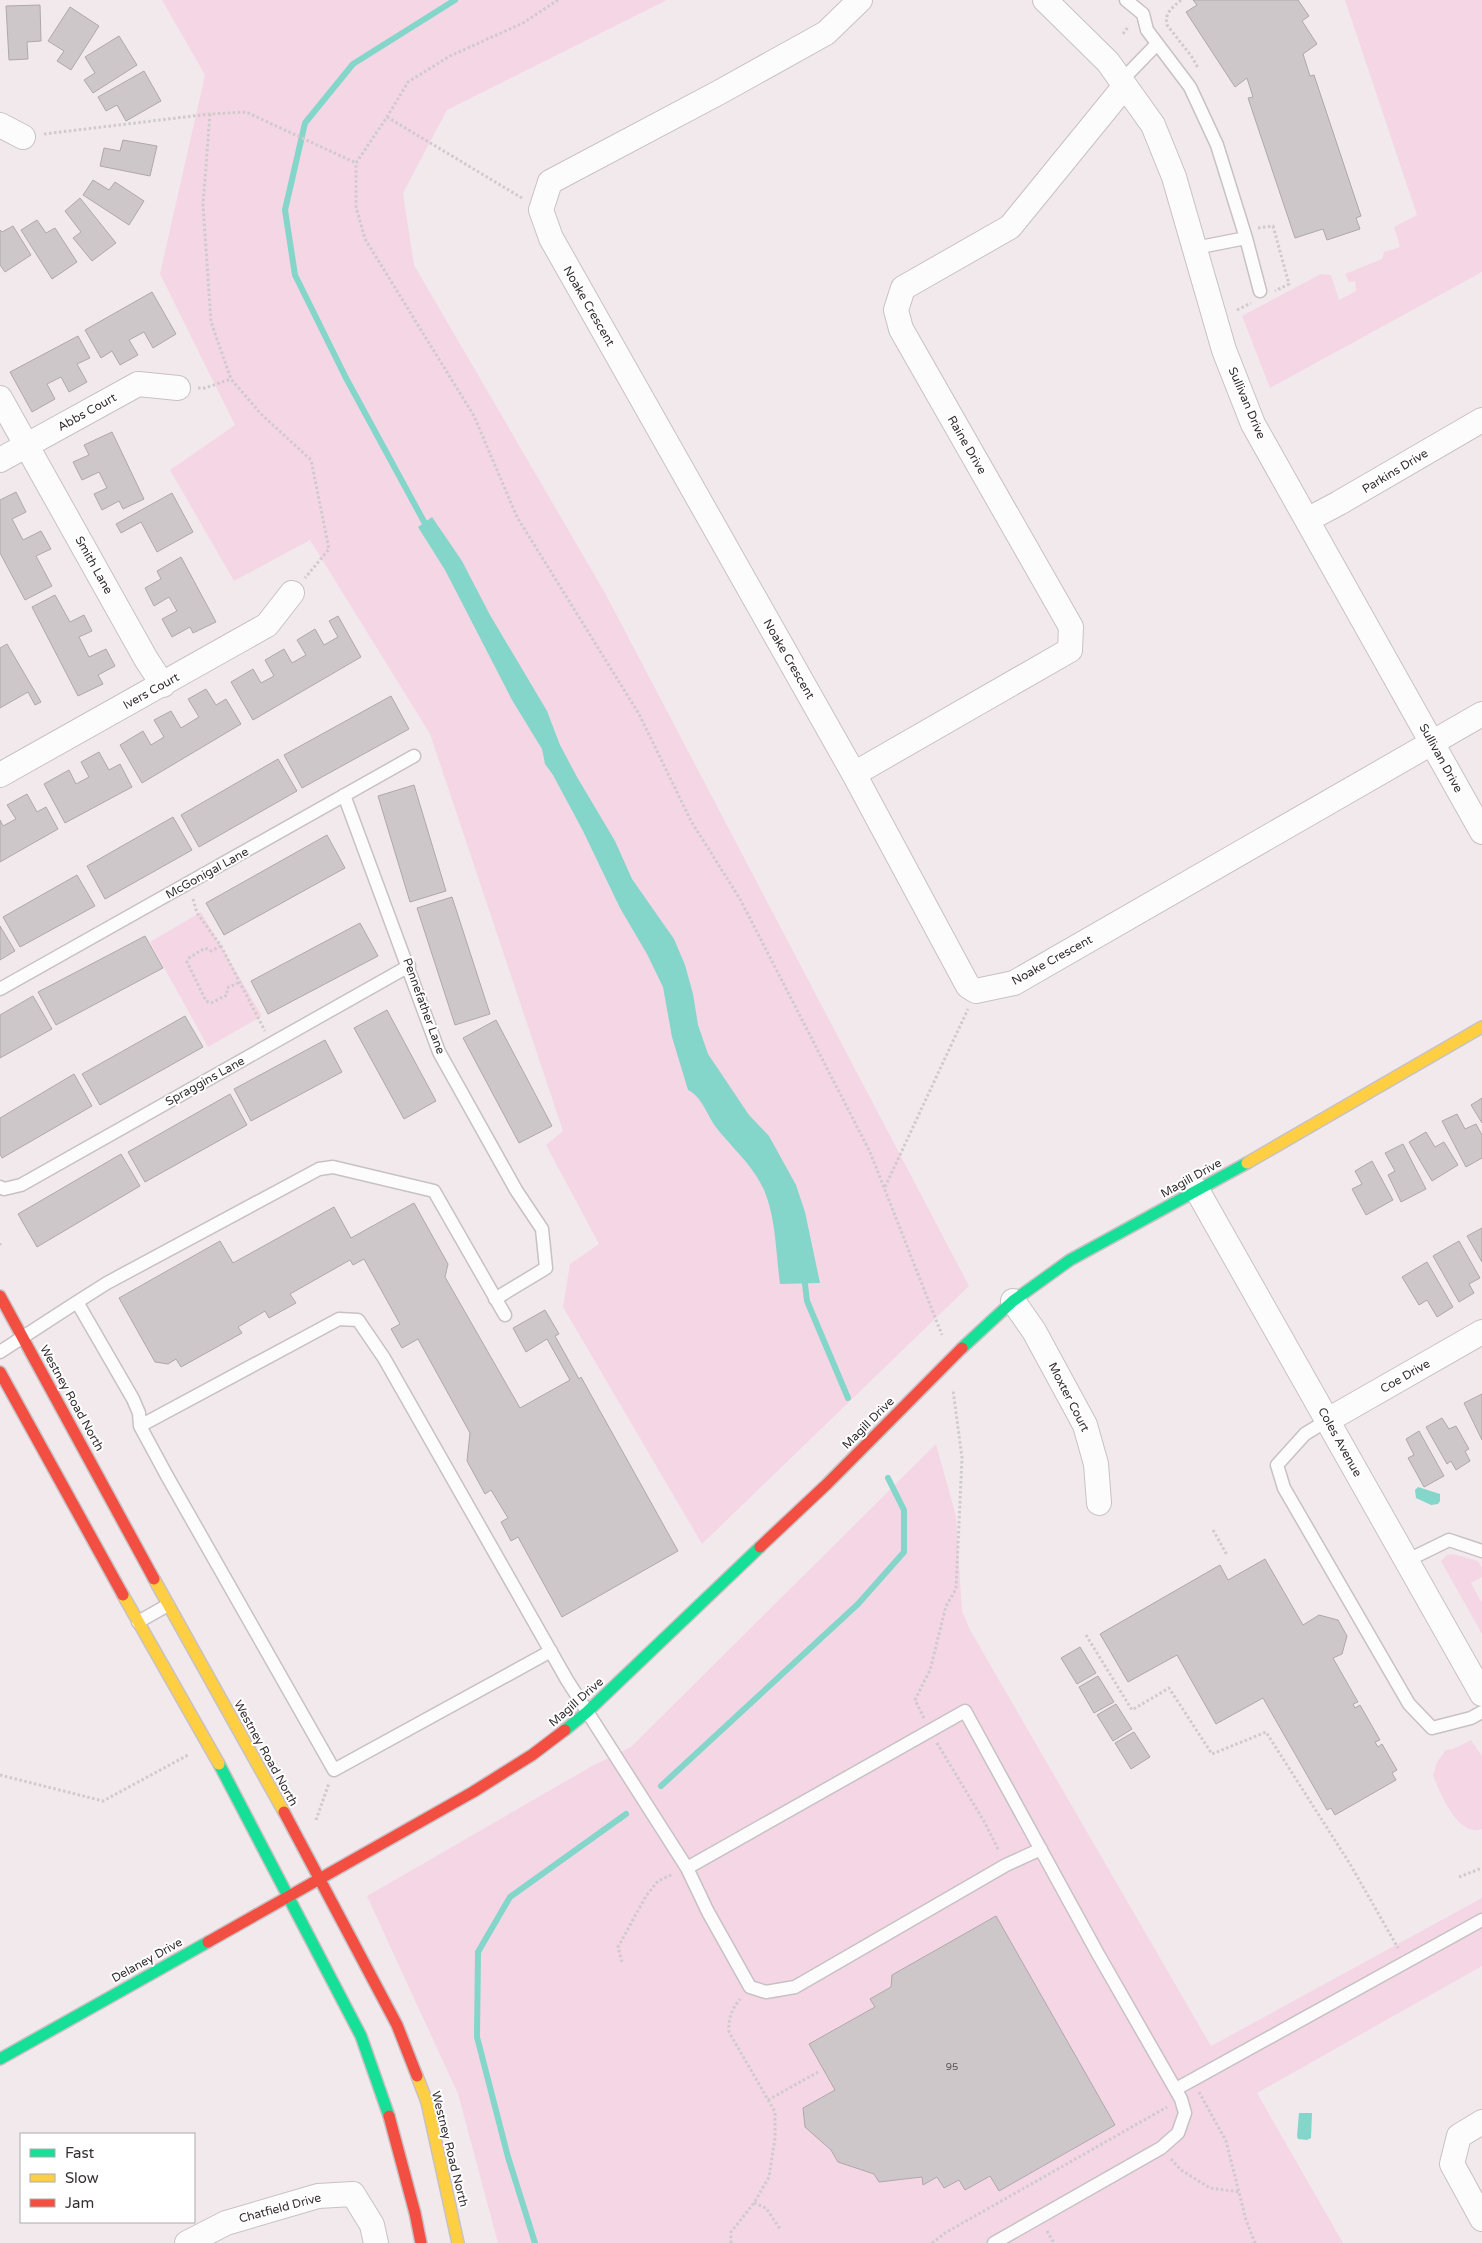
<svg xmlns="http://www.w3.org/2000/svg" width="1482" height="2243" font-family="'Varela Round',sans-serif">
  <style>
    .green { fill: #f5d6e5 }
    .water { fill: #83d6c9 }
    .lines { fill: none; stroke-linecap: round; stroke-linejoin: round }
    .stream { stroke: #83d6c9; stroke-width: 6 }
    .building { fill: #cec7ca; stroke: #afa8ab }
    .lane-casing { stroke: #c8c1c4; stroke-width: 15 }
    .street-casing { stroke: #c8c1c4; stroke-width: 26 }
    .fast-casing { stroke: #c8c1c4; stroke-width: 14 }
    .slow-casing { stroke: #c8c1c4; stroke-width: 14 }
    .jam-casing { stroke: #c8c1c4; stroke-width: 14 }
    .path { stroke: #cfcbcc; stroke-width: 3; stroke-dasharray: 2.5 2.5; stroke-linecap: butt }
    .lane { stroke: #fdfcfc; stroke-width: 12 }
    .street { stroke: #fdfcfc; stroke-width: 24 }
    .fast { stroke: #16e098; stroke-width: 11 }
    .slow { stroke: #ffcf43; stroke-width: 11 }
    .jam { stroke: #f24e42; stroke-width: 11 }
    .labels { text-anchor: middle; dominant-baseline: central; stroke-width: 4; stroke-linejoin: round; paint-order: stroke }
    .number-label { font-size: 10px; fill: #5b5558 }
    .street-label { font-size: 12px; fill: #352f32; stroke: #fff }
  </style>
  <rect width="100%" height="100%" fill="#f2e9ed"/>
  <!-- green -->
  <path class="green" d="M 162,0 L 667,0 L 447,110 L 403,193 L 414,265 L 605,593 L 969,1286 L 702,1544 L 563,1307 L 570,1264 L 599,1244 L 546,1145 L 563,1131 L 430,734 L 310,540 L 234,581 L 170,470 L 235,425 L 160,274 L 205,75 Z
    M 1345,0 L 1482,0 L 1482,272 L 1270,388 L 1242,316 L 1321,274 L 1331,275 L 1339,300 L 1356,291 L 1355,281 L 1349,282 L 1345,274 L 1382,259 L 1384,252 L 1400,247 L 1394,227 L 1417,215 Z
    M 201,912 L 262,1016 L 208,1047 L 150,942 Z
    M 936,1444 L 956,1516 L 962,1611 L 970,1630 L 1211,2046 L 1482,1898 L 1482,1966 L 1257,2093 L 1343,2243 L 498,2243 L 458,2094 L 367,1896 L 592,1766 L 631,1747 Z
    M 1453,1554 L 1478,1561 L 1482,1568 L 1482,1577 L 1471,1583 L 1482,1603 L 1482,1634 L 1441,1561 L 1447,1555 Z
    M 1471,1740 L 1482,1756 L 1482,1829 C 1458,1838 1440,1793 1433,1775 L 1437,1762 L 1446,1750 L 1453,1749 Z"/>
  <!-- water -->
  <path class="water" d="M 432,517 L 462,561 L 490,615 L 547,711 L 560,745 L 577,777 L 615,841 L 632,879 L 674,939 L 685,965 L 693,994 L 698,1025 L 708,1054 L 749,1115 L 769,1136 L 796,1185 L 805,1212 L 820,1283 L 780,1284 C 776,1255 776,1217 764,1190 C 753,1165 731,1147 715,1126 C 707,1114 701,1096 688,1090 L 672,1037 L 663,987 L 647,954 L 620,908 L 583,831 L 553,775 L 545,764 L 542,749 L 512,700 L 445,570 L 418,527 Z
    M 1418,1487 L 1440,1494 L 1440,1501 L 1438,1504 L 1431,1505 L 1416,1498 L 1415,1490 Z
    M 1299,2113 L 1312,2113 L 1311,2138 L 1307,2140 L 1298,2139 L 1297,2136 Z"/>
  <g class="lines">
    <!-- stream -->
    <path class="stream" d="M 428,529 L 346,378 L 295,275 L 285,210 L 305,123 L 353,64 L 455,0
      M 804,1276 L 807,1301 L 848,1398
      M 661,1786 L 858,1604 L 904,1552 L 904,1510 L 888,1478
      M 535,2243 L 508,2157 L 477,2037 L 478,1952 L 510,1897 L 626,1814"/>
  </g>
  <!-- building -->
  <path class="building" d="M 1193,0 L 1298,0 L 1309,16 L 1302,21 L 1317,44 L 1303,54 L 1310,76 L 1314,75 L 1361,216 L 1356,218 L 1360,229 L 1327,240 L 1323,229 L 1295,238 L 1248,98 L 1253,97 L 1247,78 L 1235,87 L 1186,12 L 1197,5 Z
    M 40,5 L 41,41 L 27,42 L 28,59 L 9,60 L 6,6 Z
    M 70,7 L 99,26 L 71,70 L 57,61 L 64,51 L 48,41 Z
    M 119,36 L 137,65 L 93,93 L 84,80 L 95,73 L 85,57 Z
    M 144,71 L 161,101 L 126,121 L 117,105 L 106,111 L 98,97 Z
    M 123,140 L 157,146 L 150,176 L 100,166 L 104,148 L 120,151 Z
    M 93,180 L 109,190 L 115,182 L 144,201 L 129,225 L 83,195 Z
    M 80,198 L 116,243 L 92,261 L 73,238 L 81,232 L 65,211 Z
    M 37,220 L 46,233 L 55,228 L 77,262 L 52,279 L 21,230 Z
    M 13,226 L 31,255 L 5,272 L 0,265 L 0,230 L 2,232 Z
    M 152,292 L 176,334 L 153,348 L 144,332 L 129,340 L 138,355 L 120,365 L 112,351 L 101,358 L 85,330 Z
    M 78,336 L 90,358 L 77,364 L 87,382 L 69,392 L 61,377 L 47,384 L 55,399 L 32,412 L 10,372 Z
    M 112,432 L 144,499 L 123,509 L 119,501 L 102,510 L 94,494 L 107,488 L 99,472 L 82,480 L 73,462 L 89,455 L 84,445 Z
    M 16,492 L 26,512 L 12,519 L 23,540 L 41,531 L 51,549 L 36,556 L 52,586 L 25,600 L 0,553 L 0,500 Z
    M 172,493 L 193,532 L 157,552 L 141,522 L 121,533 L 116,524 Z
    M 181,557 L 216,622 L 193,633 L 190,627 L 172,637 L 162,619 L 177,611 L 169,597 L 154,606 L 145,588 L 161,579 L 157,571 Z
    M 55,595 L 70,622 L 84,615 L 92,631 L 79,637 L 89,657 L 106,649 L 115,666 L 98,675 L 103,684 L 78,696 L 32,607 Z
    M 338,616 L 361,657 L 253,720 L 231,682 L 253,669 L 261,683 L 274,676 L 265,660 L 284,649 L 292,663 L 306,655 L 297,640 L 315,629 L 324,645 L 338,637 L 329,621 Z
    M 7,644 L 41,702 L 35,705 L 28,692 L 0,708 L 0,648 Z
    M 206,689 L 216,705 L 226,699 L 241,724 L 142,783 L 120,745 L 143,731 L 151,745 L 164,737 L 154,720 L 171,711 L 181,728 L 199,717 L 188,699 Z
    M 391,696 L 409,729 L 302,788 L 284,755 Z
    M 99,752 L 109,770 L 120,764 L 132,787 L 65,823 L 44,784 L 69,770 L 76,784 L 89,777 L 81,762 Z
    M 278,759 L 297,791 L 199,847 L 181,815 Z
    M 414,785 L 446,891 L 410,902 L 378,796 Z
    M 27,794 L 37,812 L 46,807 L 58,829 L 0,862 L 0,820 L 3,826 L 16,819 L 7,805 Z
    M 173,817 L 192,850 L 105,899 L 87,866 Z
    M 327,835 L 345,868 L 224,935 L 206,903 Z
    M 77,875 L 95,906 L 20,947 L 3,917 Z
    M 452,897 L 490,1014 L 455,1025 L 417,908 Z
    M 360,923 L 378,956 L 268,1014 L 251,981 Z
    M 0,926 L 15,951 L 0,960 Z
    M 145,936 L 163,968 L 56,1025 L 38,992 Z
    M 33,996 L 52,1029 L 0,1058 L 0,1015 Z
    M 387,1010 L 436,1101 L 404,1119 L 354,1028 Z
    M 185,1016 L 203,1047 L 100,1105 L 82,1074 Z
    M 496,1020 L 552,1126 L 519,1143 L 463,1038 Z
    M 325,1040 L 342,1072 L 251,1121 L 234,1089 Z
    M 74,1074 L 92,1106 L 2,1158 L 0,1154 L 0,1118 Z
    M 230,1094 L 247,1125 L 145,1182 L 128,1152 Z
    M 1482,1098 L 1482,1123 L 1471,1105 Z
    M 1457,1114 L 1465,1129 L 1476,1124 L 1482,1135 L 1482,1158 L 1466,1167 L 1442,1121 Z
    M 1426,1132 L 1435,1147 L 1444,1142 L 1458,1165 L 1432,1181 L 1409,1142 Z
    M 1403,1144 L 1426,1189 L 1401,1202 L 1388,1175 L 1395,1171 L 1385,1153 Z
    M 121,1154 L 140,1186 L 37,1247 L 18,1214 Z
    M 1372,1161 L 1393,1200 L 1366,1215 L 1352,1189 L 1362,1184 L 1355,1171 Z
    M 414,1203 L 448,1264 L 445,1277 L 520,1408 L 570,1380 L 547,1339 L 526,1352 L 513,1328 L 545,1310 L 559,1334 L 555,1336 L 579,1379 L 581,1377 L 678,1551 L 562,1617 L 518,1537 L 511,1541 L 501,1522 L 508,1518 L 491,1490 L 485,1494 L 467,1461 L 470,1433 L 418,1339 L 402,1348 L 391,1329 L 400,1324 L 364,1259 L 353,1265 L 350,1260 L 290,1294 L 296,1303 L 269,1318 L 265,1311 L 238,1327 L 242,1333 L 181,1367 L 176,1359 L 168,1364 L 155,1362 L 119,1298 L 220,1241 L 233,1263 L 334,1207 L 351,1238 Z
    M 1482,1228 L 1482,1262 L 1467,1236 Z
    M 1459,1241 L 1480,1278 L 1469,1284 L 1474,1293 L 1459,1302 L 1433,1256 Z
    M 1427,1262 L 1453,1307 L 1437,1317 L 1427,1300 L 1419,1305 L 1402,1277 Z
    M 1482,1394 L 1482,1440 L 1464,1403 Z
    M 1442,1418 L 1449,1429 L 1456,1426 L 1469,1449 L 1465,1451 L 1470,1461 L 1456,1470 L 1451,1461 L 1447,1464 L 1426,1427 Z
    M 1419,1431 L 1444,1476 L 1424,1487 L 1408,1458 L 1414,1455 L 1406,1439 Z
    M 1265,1559 L 1303,1625 L 1319,1615 L 1338,1620 L 1347,1636 L 1342,1654 L 1333,1658 L 1358,1702 L 1353,1704 L 1355,1708 L 1360,1705 L 1380,1740 L 1375,1742 L 1378,1747 L 1382,1744 L 1397,1770 L 1392,1773 L 1396,1780 L 1335,1815 L 1331,1808 L 1327,1810 L 1263,1698 L 1216,1724 L 1177,1655 L 1128,1682 L 1100,1634 L 1220,1565 L 1228,1580 Z
    M 1080,1647 L 1096,1673 L 1077,1684 L 1061,1658 Z
    M 1098,1676 L 1114,1702 L 1094,1713 L 1079,1687 Z
    M 1116,1704 L 1132,1729 L 1113,1741 L 1097,1715 Z
    M 1134,1732 L 1150,1757 L 1131,1769 L 1115,1743 Z
    M 996,1916 L 1115,2125 L 999,2191 L 990,2176 L 965,2190 L 959,2180 L 944,2188 L 937,2177 L 923,2185 L 922,2177 L 879,2182 L 874,2174 L 838,2162 L 831,2150 L 805,2127 L 803,2108 L 835,2090 L 809,2044 L 875,2007 L 870,1999 L 891,1987 L 892,1975 Z"/>
  <g class="lines">
    <!-- lane casing -->
    <g class="lane-casing">
      <path id="lane" d="M 1126,0 L 1143,14 L 1147,30 L 1190,87 L 1217,145 L 1246,238
        M 1121,81 L 1157,44
        M 1195,248 L 1246,238 L 1260,291
        M 344,795 L 439,1052 L 516,1190 L 542,1229 L 546,1268 L 495,1299
        M 0,989 L 414,756
        M 0,1187 L 4,1189 L 21,1185 L 409,966
        M 77,1302 L 107,1283 L 319,1169 L 333,1167 L 434,1191 L 505,1315
        M 0,1352 L 77,1302 L 133,1399 L 139,1413 L 140,1426 L 167,1476 L 334,1770 L 551,1651
        M 1328,1420 L 1305,1434 L 1277,1465 L 1284,1488 L 1409,1704 L 1432,1728 L 1471,1718 L 1482,1712
        M 140,1426 L 339,1319 L 358,1320 L 384,1358 L 567,1680 L 687,1868 L 708,1912 L 750,1987 L 766,1992 L 795,1987 L 1006,1865 L 1041,1849
        M 1406,1561 L 1449,1540 L 1482,1551
        M 138,1622 L 168,1605
        M 687,1868 L 965,1711 L 1098,1954 L 1181,2099 L 1185,2113 L 1178,2133 L 1161,2148 L 994,2243
        M 1176,2089 L 1482,1920"/>
    </g>
    <!-- street casing -->
    <g class="street-casing">
      <path id="street" d="M 860,0 L 826,33 L 718,93 L 550,182 L 541,210 L 551,238 L 854,774 L 968,986 L 976,991 L 1014,983 L 1482,714
        M 1045,0 L 1108,62 L 1153,125 L 1174,177 L 1224,350 L 1253,424 L 1482,832
        M 0,125 L 23,137
        M 0,398 L 146,659 L 163,685
        M 0,460 L 138,384 L 178,388
        M 1307,520 L 1339,503 L 1482,420
        M 854,774 L 1070,650 L 1071,627 L 901,329 L 896,310 L 903,288 L 1010,227 L 1124,87
        M 0,775 L 267,625 L 292,593
        M 1197,1190 L 1482,1694
        M 1013,1301 L 1034,1331 L 1085,1425 L 1096,1464 L 1099,1503
        M 1328,1420 L 1482,1332
        M 1482,2122 L 1459,2136 L 1452,2164 L 1482,2219
        M 187,2243 L 226,2223 L 318,2196 L 353,2194 L 372,2225 L 376,2243"/>
    </g>
    <!-- fast casing -->
    <g class="fast-casing">
      <path id="fast" d="M 962,1348 L 1013,1301 L 1070,1260 L 1247,1163
        M 565,1730 L 587,1712 L 760,1547
        M 219,1764 L 361,2036 L 389,2116
        M 0,2059 L 208,1942"/>
    </g>
    <!-- slow casing -->
    <g class="slow-casing">
      <path id="slow" d="M 1247,1163 L 1482,1027
        M 154,1579 L 284,1812
        M 123,1595 L 219,1764
        M 417,2076 L 427,2102 L 458,2243"/>
    </g>
    <!-- jam casing -->
    <g class="jam-casing">
      <path id="jam" d="M 0,1296 L 154,1579
        M 0,1372 L 123,1595
        M 760,1547 L 827,1484 L 962,1348
        M 284,1812 L 397,2025 L 417,2076
        M 208,1942 L 473,1792 L 532,1755 L 565,1730
        M 389,2116 L 415,2213 L 421,2243"/>
    </g>
    <!-- path -->
    <path class="path" d="M 558,0 L 523,23 L 450,56 L 408,82 L 387,117 L 356,163 L 356,207 L 365,239 L 474,416 L 517,517 L 639,714 L 691,821 L 740,899 L 870,1152 L 942,1335
      M 1181,0 C 1173,7 1164,13 1167,25 L 1192,57 L 1198,68
      M 1123,34 L 1128,27
      M 210,114 L 203,205 L 211,322 L 231,379 L 261,414 L 311,460 L 329,549 L 305,578
      M 387,117 L 522,198
      M 44,134 L 210,114 L 246,112 L 356,163
      M 1258,228 L 1273,226 L 1289,284 L 1275,291
      M 1237,310 L 1251,303
      M 198,388 L 205,388 L 231,379
      M 193,899 L 197,913 L 221,946 L 265,1031
      M 221,946 L 211,951 L 205,948 L 189,958 L 187,962 L 206,1001 L 211,1003 L 227,995 L 227,988 L 240,982
      M 885,1187 L 968,1009
      M 0,1243 L 0,1248
      M 1213,1530 L 1227,1555
      M 1086,1635 L 1132,1710 L 1169,1688 L 1212,1754 L 1266,1732 L 1350,1864 L 1398,1948
      M 924,1718 L 915,1700 L 930,1670 L 946,1606 L 956,1589 L 962,1458 L 953,1390
      M 937,1743 L 985,1823 L 999,1851
      M 0,1775 L 103,1801 L 188,1755
      M 316,1820 L 329,1783
      M 1459,1877 L 1482,1868
      M 622,1962 L 618,1947 L 646,1896 L 658,1881 L 673,1874
      M 1199,2092 L 1226,2141 L 1246,2220 L 1255,2243
      M 768,2100 L 818,2072
      M 1171,2159 L 1181,2170 L 1210,2188 L 1240,2192
      M 754,2203 L 766,2208 L 780,2229
      M 1047,2231 L 1054,2243
      M 731,2243 L 731,2232 L 754,2203 L 769,2177 L 775,2138 L 775,2112 L 729,2032 C 728,2018 732,2009 740,1999
      M 932,2243 L 945,2233 L 1167,2107"/>
    <!-- lane -->
    <use href="#lane" class="lane"/>
    <!-- street -->
    <use href="#street" class="street"/>
    <!-- fast -->
    <use href="#fast" class="fast"/>
    <!-- slow -->
    <use href="#slow" class="slow"/>
    <!-- jam -->
    <use href="#jam" class="jam"/>
  </g>
  <g class="labels">
    <!-- number labels -->
    <g class="number-label">
      <text x="952" y="2067">95</text>
    </g>
    <!-- street labels -->
    <g class="street-label">
      <text transform="translate(589 306) rotate(60)">Noake Crescent</text>
      <text transform="translate(1247 403) rotate(67)">Sullivan Drive</text>
      <text transform="translate(87 412) rotate(-29)">Abbs Court</text>
      <text transform="translate(967 445) rotate(60)">Raine Drive</text>
      <text transform="translate(1395 471) rotate(-31)">Parkins Drive</text>
      <text transform="translate(94 565) rotate(61)">Smith Lane</text>
      <text transform="translate(789 659) rotate(60)">Noake Crescent</text>
      <text transform="translate(151 691) rotate(-29)">Ivers Court</text>
      <text transform="translate(1441 758) rotate(61)">Sullivan Drive</text>
      <text transform="translate(207 873) rotate(-29)">McGonigal Lane</text>
      <text transform="translate(1052 960) rotate(-29)">Noake Crescent</text>
      <text transform="translate(424 1006) rotate(70)">Pennefather Lane</text>
      <text transform="translate(205 1081) rotate(-29)">Spraggins Lane</text>
      <text transform="translate(1191 1178) rotate(-29)">Magill Drive</text>
      <text transform="translate(1405 1376) rotate(-30)">Coe Drive</text>
      <text transform="translate(1069 1397) rotate(63)">Moxter Court</text>
      <text transform="translate(72 1398) rotate(61)">Westney Road North</text>
      <text transform="translate(868 1423) rotate(-45)">Magill Drive</text>
      <text transform="translate(1340 1442) rotate(61)">Coles Avenue</text>
      <text transform="translate(576 1702) rotate(-41)">Magill Drive</text>
      <text transform="translate(266 1753) rotate(61)">Westney Road North</text>
      <text transform="translate(147 1960) rotate(-29)">Delaney Drive</text>
      <text transform="translate(450 2149) rotate(76)">Westney Road North</text>
      <text transform="translate(280 2208) rotate(-15)">Chatfield Drive</text>
    </g>
  </g>
  <!-- legend -->
  <rect x="20" y="2133" width="175" height="90" fill="#ffffff" stroke="#aeacad"/>
  <rect x="30" y="2149" width="25" height="8" fill="#16e098" stroke="#aeacad"/>
  <text x="65" y="2158" font-size="15" fill="#352f32">Fast</text>
  <rect x="30" y="2174" width="25" height="8" fill="#ffcf43" stroke="#aeacad"/>
  <text x="65" y="2183" font-size="15" fill="#352f32">Slow</text>
  <rect x="30" y="2199" width="25" height="8" fill="#f24e42" stroke="#aeacad"/>
  <text x="65" y="2208" font-size="15" fill="#352f32">Jam</text>
</svg>
